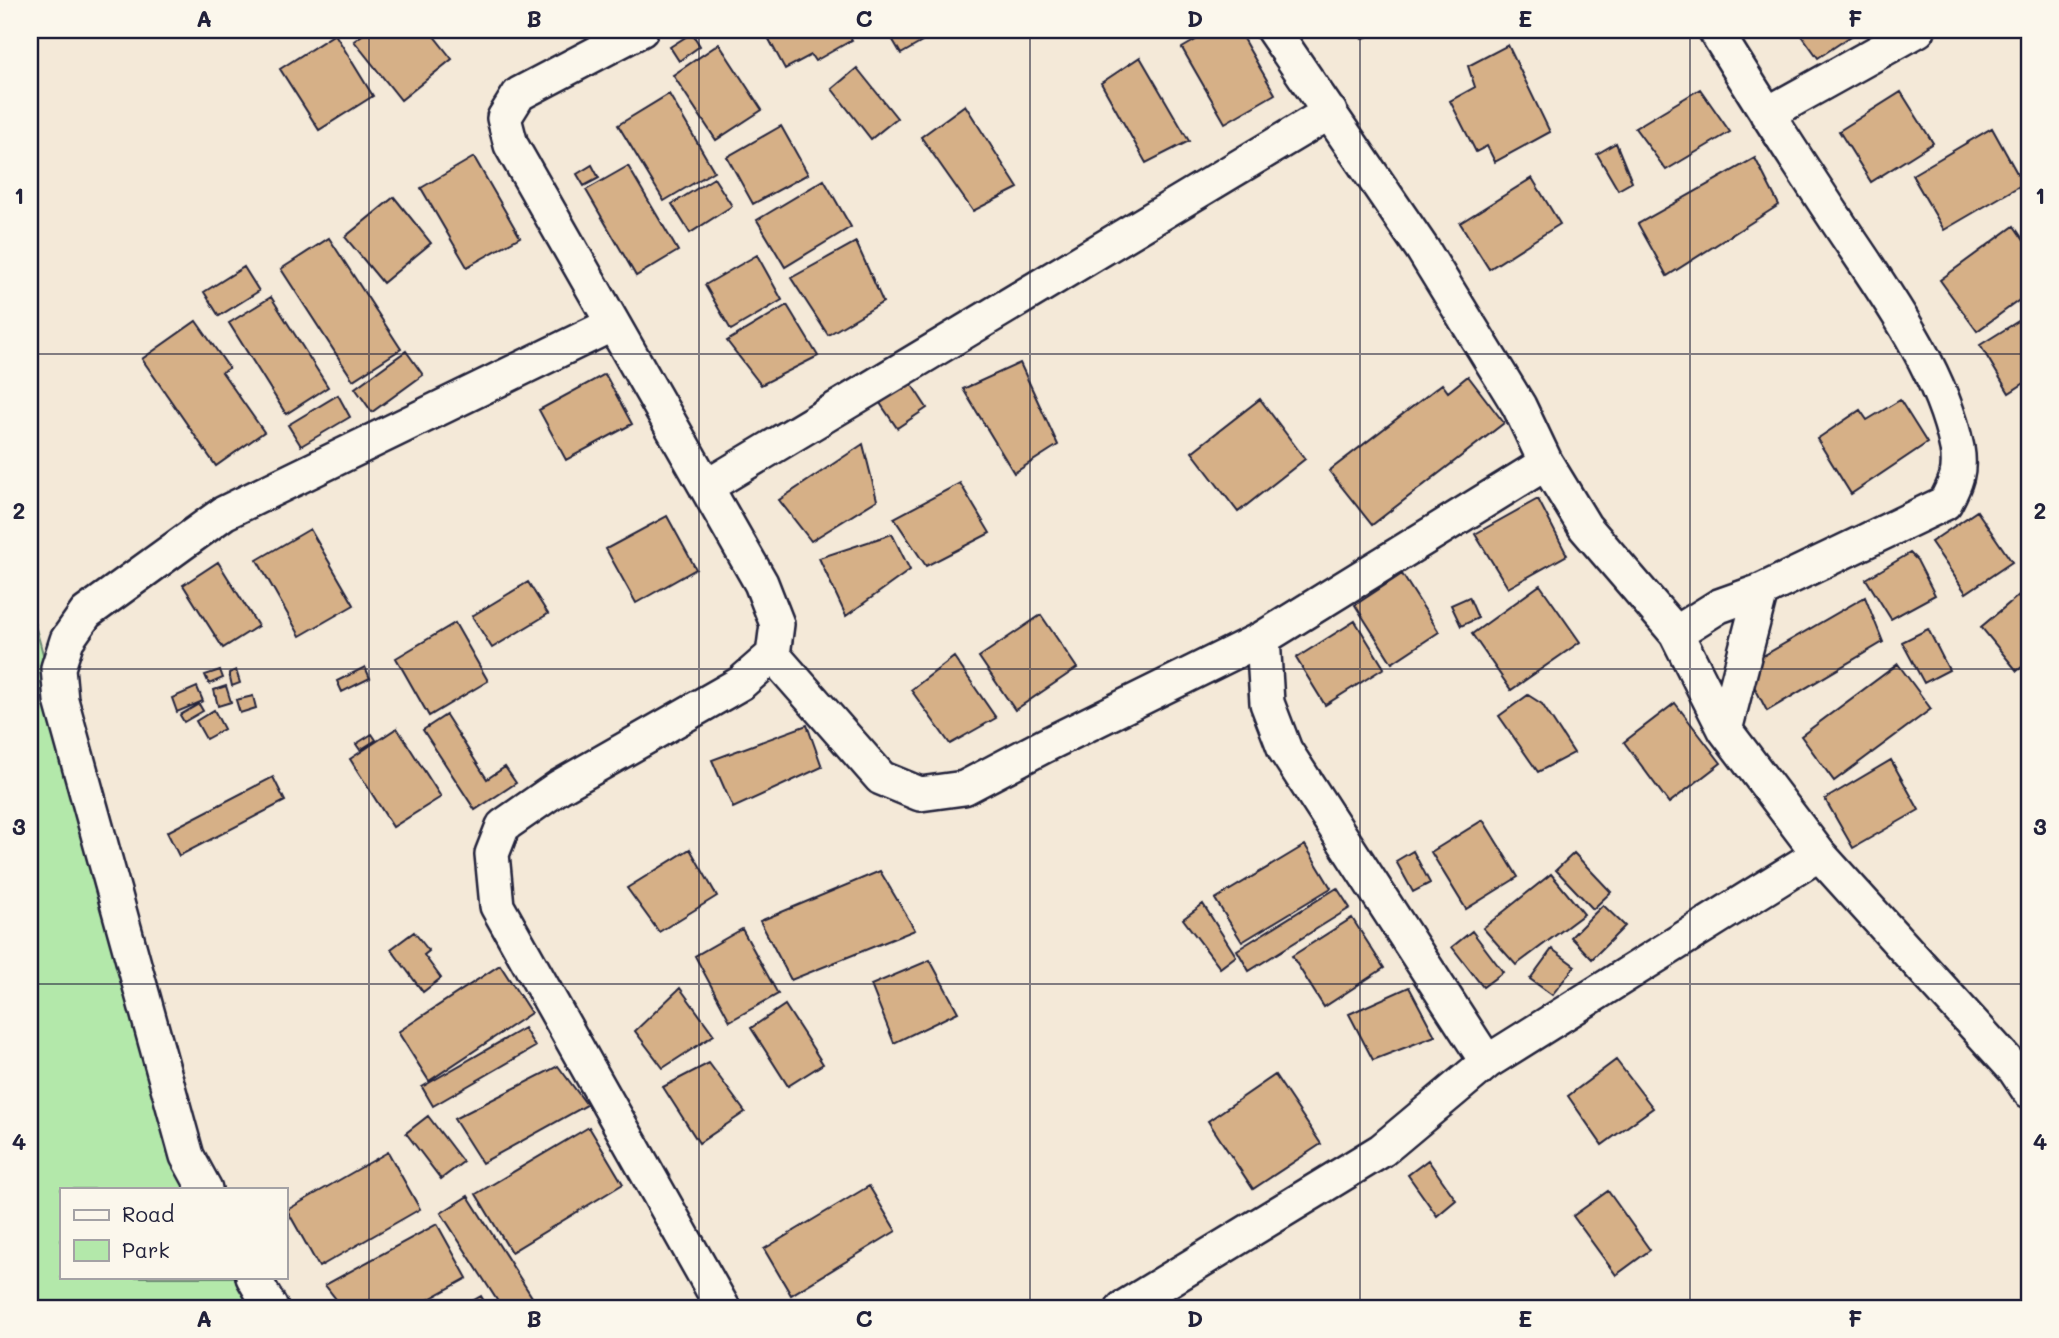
<svg xmlns="http://www.w3.org/2000/svg" width="2059" height="1338" font-family="Mali,sans-serif">
  <style>
    .green { fill: #b3e8aa; stroke: #6a8572; stroke-width: 2 }
    .building { fill: #d6b087; stroke: #22223b; stroke-width: 2 }
    .lines { fill: none; stroke-linecap: round; stroke-linejoin: round }
    .minor-casing { stroke: #22223b; stroke-width: 38 }
    .minor { stroke: #fbf7ec; stroke-width: 33 }
    .grid { fill: none; stroke: #22223b; stroke-width: 2; stroke-opacity: 0.55 }
    .neatline { fill: none; stroke: #22223b; stroke-width: 2.5 }
    .grid-label { font-size: 23px; text-anchor: middle; font-weight: bold; fill: #22223b }
  </style>
  <rect width="100%" height="100%" fill="#f4e9d8"/>
  <filter id="ink" filterUnits="userSpaceOnUse"><feTurbulence type="fractalNoise" baseFrequency=".0143" numOctaves="2"/><feDisplacementMap in="SourceGraphic" scale="14" xChannelSelector="R" yChannelSelector="G"/><feConvolveMatrix kernelMatrix="1 2 1 2 8 2 1 2 1" color-interpolation-filters="sRGB"/></filter>
  <g filter="url(#ink)">
    <!-- green -->
    <path class="green" d="M 30,607 L 192,1189 L 61,1189 L 61,1277 L 235,1277 L 251,1308 L 30,1308 Z"/>
    <!-- building -->
    <path class="building" d="M 369,30 L 429,30 L 452,59 L 401,100 L 354,41 Z
      M 764,30 L 846,30 L 852,40 L 815,61 L 811,55 L 785,69 Z
      M 887,30 L 943,30 L 901,54 Z
      M 1213,30 L 1238,30 L 1275,94 L 1225,123 L 1182,48 Z
      M 1355,30 L 1381,30 L 1362,39 Z
      M 1798,30 L 1855,30 L 1857,32 L 1818,58 Z
      M 692,33 L 700,46 L 679,61 L 670,47 Z
      M 335,34 L 373,96 L 319,130 L 280,69 Z
      M 719,44 L 762,110 L 716,140 L 673,75 Z
      M 1508,45 L 1550,132 L 1495,162 L 1487,146 L 1476,152 L 1450,101 L 1475,87 L 1468,66 Z
      M 1140,57 L 1189,141 L 1146,163 L 1101,83 Z
      M 857,68 L 897,118 L 871,139 L 832,89 Z
      M 1700,89 L 1730,132 L 1666,170 L 1635,128 Z
      M 1901,92 L 1933,143 L 1871,182 L 1839,131 Z
      M 669,94 L 714,171 L 664,201 L 618,125 Z
      M 965,105 L 1018,188 L 973,211 L 921,137 Z
      M 781,126 L 808,174 L 753,204 L 727,157 Z
      M 1992,128 L 2023,184 L 1944,230 L 1912,175 Z
      M 1616,143 L 1632,182 L 1618,190 L 1597,154 Z
      M 474,157 L 520,237 L 467,267 L 421,188 Z
      M 1755,158 L 1779,205 L 1667,276 L 1638,224 Z
      M 592,165 L 599,178 L 584,186 L 577,174 Z
      M 628,166 L 678,251 L 636,276 L 586,190 Z
      M 714,178 L 732,206 L 690,233 L 672,204 Z
      M 1532,178 L 1560,224 L 1489,269 L 1460,223 Z
      M 824,180 L 851,227 L 785,267 L 757,220 Z
      M 394,197 L 431,243 L 383,283 L 345,237 Z
      M 2014,226 L 2029,248 L 2029,293 L 1977,331 L 1940,280 Z
      M 329,238 L 401,349 L 353,380 L 281,269 Z
      M 856,242 L 883,302 L 828,335 L 791,278 Z
      M 757,255 L 782,300 L 731,330 L 705,285 Z
      M 244,267 L 259,291 L 219,316 L 204,292 Z
      M 271,297 L 328,387 L 286,414 L 229,323 Z
      M 787,305 L 818,356 L 761,385 L 727,341 Z
      M 2028,315 L 2029,380 L 2009,393 L 1980,345 Z
      M 196,321 L 229,368 L 222,372 L 264,432 L 216,466 L 142,359 Z
      M 406,351 L 423,375 L 372,412 L 355,388 Z
      M 1020,363 L 1058,445 L 1014,473 L 963,389 Z
      M 605,374 L 632,424 L 566,460 L 539,410 Z
      M 1468,376 L 1504,423 L 1372,525 L 1329,471 L 1442,384 L 1448,392 Z
      M 910,382 L 927,408 L 897,428 L 880,403 Z
      M 338,395 L 350,417 L 301,446 L 288,425 Z
      M 1260,399 L 1305,459 L 1238,512 L 1192,452 Z
      M 1900,400 L 1927,443 L 1851,494 L 1817,439 L 1860,410 L 1867,420 Z
      M 863,444 L 877,500 L 811,541 L 779,500 Z
      M 960,483 L 990,533 L 926,566 L 894,518 Z
      M 1538,499 L 1567,555 L 1508,588 L 1475,534 Z
      M 1977,511 L 2012,562 L 1966,593 L 1931,542 Z
      M 667,516 L 696,569 L 636,603 L 606,549 Z
      M 310,529 L 354,605 L 300,636 L 257,560 Z
      M 892,534 L 910,570 L 846,616 L 819,558 Z
      M 1910,553 L 1917,560 L 1935,595 L 1891,619 L 1866,579 Z
      M 218,562 L 258,626 L 223,648 L 183,585 Z
      M 1402,574 L 1439,632 L 1392,663 L 1355,605 Z
      M 528,582 L 548,614 L 492,648 L 472,616 Z
      M 1540,585 L 1580,642 L 1511,690 L 1472,634 Z
      M 2025,590 L 2029,595 L 2029,661 L 2017,671 L 1981,627 Z
      M 1469,597 L 1478,618 L 1461,626 L 1451,605 Z
      M 1865,597 L 1883,642 L 1767,711 L 1744,667 Z
      M 1041,615 L 1077,668 L 1015,710 L 979,657 Z
      M 1355,621 L 1384,668 L 1325,705 L 1296,658 Z
      M 455,623 L 488,681 L 429,716 L 396,658 Z
      M 1928,629 L 1949,670 L 1924,683 L 1902,642 Z
      M 954,657 L 996,718 L 950,744 L 911,690 Z
      M 1898,664 L 1931,709 L 1834,781 L 1801,736 Z
      M 365,667 L 370,678 L 342,692 L 337,681 Z
      M 220,670 L 223,678 L 209,684 L 205,675 Z
      M 236,670 L 240,683 L 232,686 L 229,673 Z
      M 226,686 L 231,702 L 218,706 L 214,690 Z
      M 197,687 L 203,701 L 177,712 L 172,698 Z
      M 1528,695 L 1542,704 L 1574,753 L 1538,772 L 1499,716 Z
      M 253,696 L 256,708 L 240,713 L 236,700 Z
      M 1675,703 L 1721,763 L 1669,803 L 1624,742 Z
      M 199,704 L 203,711 L 184,722 L 180,715 Z
      M 214,710 L 224,729 L 206,739 L 196,721 Z
      M 446,715 L 487,779 L 505,767 L 516,783 L 475,810 L 423,730 Z
      M 807,725 L 822,767 L 733,808 L 712,760 Z
      M 397,728 L 441,797 L 393,827 L 350,759 Z
      M 372,734 L 376,740 L 360,750 L 356,744 Z
      M 1891,760 L 1919,810 L 1853,848 L 1825,799 Z
      M 273,777 L 285,801 L 179,856 L 167,832 Z
      M 1483,820 L 1518,877 L 1466,909 L 1431,852 Z
      M 1305,845 L 1331,888 L 1242,942 L 1215,899 Z
      M 690,849 L 717,896 L 659,932 L 627,888 Z
      M 1413,851 L 1430,883 L 1413,892 L 1396,861 Z
      M 1574,853 L 1611,892 L 1593,909 L 1556,870 Z
      M 880,871 L 915,930 L 791,980 L 760,921 Z
      M 1551,874 L 1584,914 L 1516,965 L 1483,928 Z
      M 1337,888 L 1350,908 L 1249,971 L 1237,950 Z
      M 1203,904 L 1236,956 L 1220,968 L 1183,919 Z
      M 1603,905 L 1625,926 L 1592,959 L 1571,937 Z
      M 1352,918 L 1384,968 L 1324,1007 L 1292,956 Z
      M 742,929 L 778,994 L 730,1021 L 695,956 Z
      M 1472,931 L 1503,972 L 1483,987 L 1452,947 Z
      M 414,932 L 429,951 L 424,955 L 441,978 L 423,992 L 391,949 Z
      M 1552,949 L 1575,966 L 1552,995 L 1530,979 Z
      M 930,960 L 958,1012 L 894,1043 L 871,985 Z
      M 500,965 L 531,1013 L 429,1081 L 398,1032 Z
      M 1409,987 L 1435,1036 L 1373,1060 L 1349,1014 Z
      M 680,988 L 714,1035 L 663,1068 L 635,1031 Z
      M 785,1005 L 823,1064 L 788,1086 L 751,1028 Z
      M 524,1028 L 535,1047 L 433,1106 L 422,1087 Z
      M 1616,1060 L 1653,1108 L 1602,1145 L 1568,1096 Z
      M 709,1063 L 745,1112 L 699,1143 L 663,1087 Z
      M 558,1066 L 587,1105 L 482,1163 L 454,1119 Z
      M 1275,1075 L 1321,1144 L 1253,1189 L 1208,1121 Z
      M 428,1116 L 463,1162 L 441,1179 L 406,1133 Z
      M 589,1127 L 623,1184 L 511,1252 L 476,1194 Z
      M 388,1152 L 420,1209 L 319,1267 L 287,1210 Z
      M 1428,1160 L 1456,1200 L 1437,1216 L 1408,1175 Z
      M 869,1186 L 896,1231 L 791,1295 L 764,1249 Z
      M 1608,1191 L 1650,1250 L 1616,1275 L 1573,1216 Z
      M 468,1196 L 539,1308 L 502,1308 L 441,1213 Z
      M 437,1224 L 467,1278 L 413,1308 L 343,1308 L 325,1285 Z
      M 481,1296 L 488,1308 L 460,1308 Z"/>
    <g class="lines">
      <!-- minor casing -->
      <g class="minor-casing">
        <path id="minor" d="M 641,30 L 519,94 L 504,118 L 511,145 L 761,583 L 777,624 L 773,655 L 741,683 L 559,787 L 503,826 L 492,854 L 497,906 L 723,1308
          M 1273,30 L 1423,250 L 1519,406 L 1546,463 L 1585,527 L 1676,633 L 1725,730 L 1819,854 L 2015,1070 L 2029,1091
          M 1767,114 L 1918,30
          M 706,487 L 1330,112
          M 1676,633 L 1719,606 L 1761,591 L 1945,503 C 1956,483 1961,471 1957,448 C 1941,369 1885,293 1841,227 C 1798,162 1756,97 1715,30
          M 1263,638 L 1267,703 L 1285,750 L 1487,1062
          M 773,655 L 881,778 L 920,794 L 964,788 L 1044,746 L 1263,638 L 1546,463
          M 1725,730 L 1761,591
          M 205,1189 L 187,1156 L 61,700 L 58,668 L 67,640 L 86,613 L 224,513 L 613,324
          M 253,1277 L 271,1308
          M 1123,1308 L 1382,1150 L 1487,1062 L 1819,854"/>
      </g>
      <!-- minor -->
      <use href="#minor" class="minor"/>
    </g>
  </g>
  <!-- grid -->
  <path class="grid" d="M 369,30 L 369,1308M 699,30 L 699,1308M 1030,30 L 1030,1308M 1360,30 L 1360,1308M 1690,30 L 1690,1308M 30,354 L 2029,354M 30,669 L 2029,669M 30,984 L 2029,984"/>
  <!-- margin -->
  <rect width="2059" height="1338" fill="none" stroke="#fbf7ec" stroke-width="77"/>
  <!-- legend -->
  <rect x="60" y="1188" width="228" height="91" fill="#fbf7ec" stroke="#a4a2a5" stroke-width="2"/>
  <rect x="74" y="1210" width="35" height="10" fill="#fbf7ec" stroke="#a4a2a5" stroke-width="2"/>
  <text x="122" y="1222" font-size="21" fill="#22223b">Road</text>
  <rect x="74" y="1240" width="35" height="21" fill="#b3e8aa" stroke="#a4a2a5" stroke-width="2"/>
  <text x="122" y="1258" font-size="21" fill="#22223b">Park</text>
  <rect x="38" y="38" width="1983" height="1262" class="neatline"/>
  <g class="grid-label">
    <text x="204" y="27">A</text>
    <text x="534" y="27">B</text>
    <text x="864" y="27">C</text>
    <text x="1195" y="27">D</text>
    <text x="1525" y="27">E</text>
    <text x="1855" y="27">F</text>
    <text x="19" y="204">1</text>
    <text x="2040" y="204">1</text>
    <text x="19" y="519">2</text>
    <text x="2040" y="519">2</text>
    <text x="19" y="835">3</text>
    <text x="2040" y="835">3</text>
    <text x="19" y="1150">4</text>
    <text x="2040" y="1150">4</text>
    <text x="204" y="1327">A</text>
    <text x="534" y="1327">B</text>
    <text x="864" y="1327">C</text>
    <text x="1195" y="1327">D</text>
    <text x="1525" y="1327">E</text>
    <text x="1855" y="1327">F</text>
  </g>
</svg>
